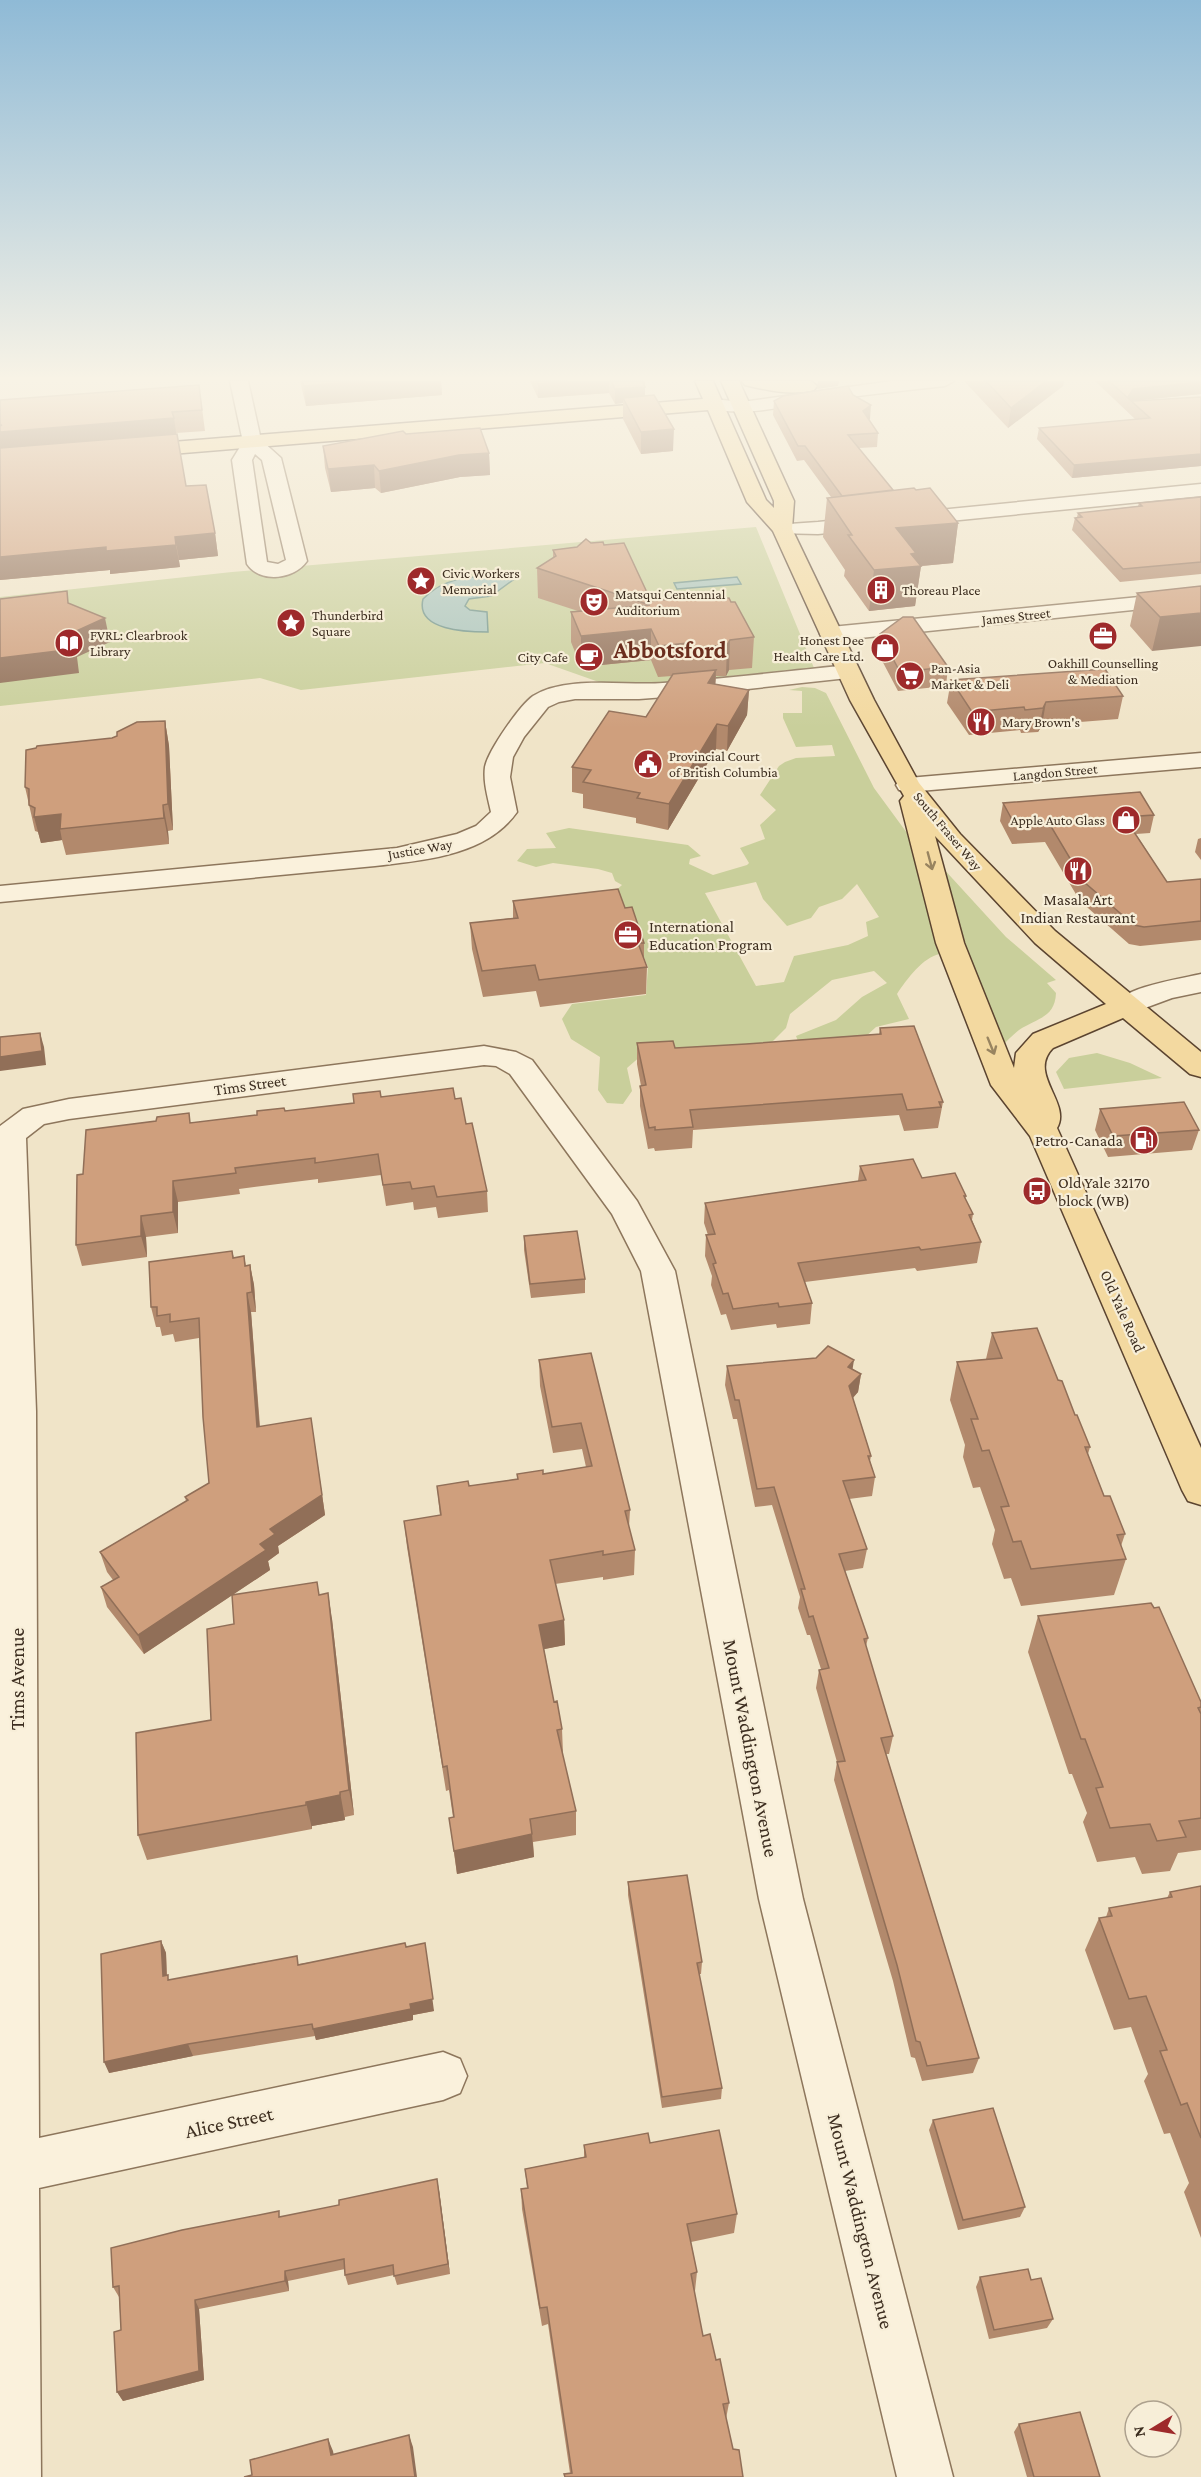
<svg xmlns="http://www.w3.org/2000/svg" width="1201" height="2477" font-family="'Crimson Pro',serif">
  <style>
    .green { fill: #c9cf9b; fill-rule: evenodd }
    .water { fill: #a9c4bc; stroke: #6f938a; stroke-width: 1.5 }
    .lines { fill: none; stroke-linecap: round; stroke-linejoin: round }
    .minor-casing { stroke: #8d765c; stroke-width: 3 }
    .major-casing { stroke: #5b4430; stroke-width: 3 }
    .minor { fill: #faf1dc; fill-rule: evenodd }
    .major { fill: #f3d9a0; fill-rule: evenodd }
    .wall { fill: #b2896c }
    .shaded-wall { fill: #916f58 }
    .building { fill: #cf9f7d; stroke: #916f58; stroke-width: 1.5 }
    .oneway { stroke: #988460 }
    .labels { text-anchor: middle; dominant-baseline: central; stroke-width: 4.5; stroke-linejoin: round; paint-order: stroke }
    .far-poi-label { font-size: 14px; fill: #3d2e20; stroke: #f7eed8; text-anchor: start }
    .far-street-label { font-size: 14px; fill: #3d2e20; stroke: #f7eed8 }
    .poi-label { font-size: 16px; fill: #3d2e20; stroke: #f7eed8; text-anchor: start }
    .street-label { font-size: 16px; fill: #3d2e20; stroke: #f7eed8 }
    .near-street-label { font-size: 20px; fill: #3d2e20; stroke: #f7eed8 }
    .far-town-label { font-size: 24px; font-weight: bold; fill: #6b2e1e; stroke: #f7eed8 }
  </style>
  <rect width="100%" height="100%" fill="#f0e4c8"/>
  <!-- green -->
  <path class="green" d="M 756,527 L 814,668 L 613,687 L 545,663 L 301,690 L 260,678 L 0,706 L 0,597 L 232,572 Z
    M 802,687 L 815,688 L 826,693 L 874,788 L 907,833 L 940,954 C 923,957 907,979 897,994 L 909,1019 L 876,1027 L 850,1051 L 802,1051 L 796,1036 L 836,1020 L 862,997 L 887,983 L 874,971 L 832,980 L 790,1014 L 786,1028 L 765,1049 L 642,1055 L 627,1068 L 632,1091 L 623,1104 L 607,1103 L 598,1090 L 600,1057 L 571,1039 L 562,1019 L 572,1004 L 646,995 L 648,967 L 632,928 L 613,893 L 622,885 L 615,881 L 612,873 L 598,869 L 553,863 L 536,867 L 517,861 L 527,849 L 556,848 L 546,833 L 569,828 L 688,845 L 701,856 L 690,859 L 689,864 L 713,875 L 747,865 L 749,863 L 740,848 L 765,839 L 760,825 L 776,810 L 760,795 L 779,766 L 785,762 L 796,758 L 835,756 L 832,745 L 796,747 L 783,718 L 783,713 L 802,713 L 802,691 L 789,690 ZM 756,882 L 763,899 L 787,926 L 811,918 L 819,907 L 842,899 L 857,884 L 879,917 L 866,922 L 868,936 L 848,945 L 794,956 L 784,982 L 756,986 L 705,893 Z
    M 941,866 L 1006,937 L 1056,980 L 1047,983 L 1056,993 C 1055,1018 1037,1018 1019,1030 C 1013,1035 1007,1041 1002,1046 L 959,943 Z
    M 1097,1053 L 1130,1063 L 1162,1078 L 1064,1089 L 1056,1072 L 1069,1058 Z"/>
  <!-- water -->
  <path class="water" d="M 497,576 L 513,580 L 491,596 L 469,599 L 465,606 L 470,610 L 487,612 L 488,632 C 468,632 415,631 423,599 C 443,578 469,576 497,576 Z
    M 737,577 L 741,584 L 677,589 L 674,583 Z"/>
  <g class="lines">
    <!-- minor casing -->
    <g class="minor-casing">
      <path id="minor" d="M 230,381 L 248,381 L 261,440 L 281,458 L 307,561 C 295,579 260,584 247,564 L 232,460 L 243,442 ZM 255,454 L 262,460 L 286,560 L 278,564 L 267,562 L 252,460 Z
        M 892,381 L 954,381 L 945,386 C 908,390 871,394 835,399 C 793,404 748,418 707,408 L 704,404 L 707,400 L 713,399 L 742,402 Z
        M 1201,484 L 1201,496 L 818,534 L 775,533 L 772,529 L 775,525 L 818,522 Z
        M 1201,591 L 1201,603 L 831,641 L 823,639 L 820,634 L 823,629 L 831,627 Z
        M 849,665 L 857,667 L 860,672 L 857,677 L 692,695 L 639,699 L 575,699 L 559,702 L 548,707 L 524,737 L 513,757 L 510,777 L 517,812 C 486,856 424,860 375,866 L 0,902 L 0,886 L 397,848 L 457,834 L 476,826 L 491,812 C 488,798 483,782 485,767 C 488,751 520,705 533,696 C 566,675 626,686 663,683 C 725,679 787,671 849,665 Z
        M 1201,753 L 1201,767 L 908,792 L 899,790 L 896,785 L 899,780 L 908,778 Z
        M 1201,974 L 1201,992 L 1172,998 L 1126,1015 L 1116,1012 L 1112,1006 C 1124,987 1179,979 1201,974 Z
        M 484,1046 L 516,1052 L 532,1060 L 637,1201 L 675,1271 L 803,1899 L 953,2477 L 897,2477 L 759,1899 L 641,1271 L 612,1214 L 510,1074 L 496,1066 L 484,1065 L 69,1119 L 44,1124 L 26,1138 L 36,1411 L 39,2138 L 443,2052 L 460,2059 L 467,2076 L 460,2093 L 443,2100 L 39,2188 L 41,2477 L 0,2477 L 0,1126 L 23,1109 L 69,1099 Z"/>
    </g>
    <!-- major casing -->
    <g class="major-casing">
      <path id="major" d="M 695,381 L 713,381 L 766,500 L 774,508 L 774,501 L 721,381 L 739,381 L 794,501 L 792,529 L 874,700 L 919,783 L 960,834 L 1055,931 L 1201,1052 L 1201,1077 L 1190,1074 L 1123,1018 L 1053,1048 C 1027,1074 1072,1103 1057,1128 L 1201,1448 L 1201,1505 L 1188,1501 L 1182,1490 L 1030,1136 L 991,1085 L 936,943 L 900,801 L 904,796 L 850,700 L 773,531 L 747,502 L 708,410 L 135,457 L 128,455 L 126,451 L 128,447 L 135,445 L 703,399 ZM 935,836 L 1035,943 L 1106,1004 L 1033,1034 L 1016,1053 L 1014,1068 L 964,943 Z
        M 742,381 L 811,381 L 817,386 L 814,390 C 791,396 767,390 745,385 Z"/>
    </g>
    <!-- minor -->
    <use href="#minor" class="minor"/>
    <!-- major -->
    <use href="#major" class="major"/>
  </g>
  <!-- wall -->
  <path class="wall" d="M 300,381 L 441,381 L 442,395 L 306,406 Z
    M 530,381 L 645,381 L 645,396 L 673,451 L 641,454 L 623,419 L 623,403 L 615,404 L 609,393 L 538,398 Z
    M 964,381 L 1064,381 L 1063,386 L 1008,428 Z
    M 1095,381 L 1201,381 L 1201,394 L 1132,401 L 1133,401 L 1201,397 L 1201,466 L 1072,478 L 1037,439 L 1039,428 L 1136,420 Z
    M 199,385 L 205,431 L 176,433 L 186,486 L 215,533 L 218,556 L 179,560 L 180,567 L 110,574 L 110,570 L 0,580 L 0,400 Z
    M 853,395 L 870,419 L 869,419 L 878,433 L 877,447 L 859,448 L 893,490 L 916,490 L 958,523 L 953,563 L 921,566 L 915,606 L 869,611 L 844,576 L 845,570 L 823,537 L 827,498 L 831,497 L 804,460 L 797,461 L 773,415 L 774,401 Z
    M 406,434 L 489,453 L 490,475 L 460,477 L 381,493 L 375,488 L 331,492 L 325,468 L 323,446 Z
    M 1201,497 L 1201,574 L 1120,582 L 1072,530 L 1075,518 L 1077,517 L 1078,513 L 1138,506 L 1139,503 Z
    M 591,543 L 604,545 L 651,601 L 719,599 L 754,637 L 752,668 L 729,670 L 726,676 L 716,676 L 715,684 L 749,690 L 747,715 L 727,751 L 716,749 L 668,830 L 636,823 L 636,818 L 583,808 L 583,794 L 572,792 L 572,767 L 646,717 L 672,676 L 658,677 L 651,660 L 581,667 L 571,642 L 571,612 L 578,611 L 538,598 L 537,568 L 553,558 L 553,550 L 577,547 Z
    M 1201,586 L 1152,651 L 1130,626 L 1137,593 Z
    M 880,634 L 948,667 L 946,686 L 898,691 L 878,653 Z
    M 951,680 L 1123,696 L 1118,719 L 1042,725 L 1038,732 L 1021,733 L 1020,730 L 969,735 L 947,703 Z
    M 165,721 L 169,746 L 173,830 L 168,831 L 169,844 L 66,855 L 62,840 L 41,843 L 38,832 L 35,831 L 25,787 L 112,738 Z
    M 1003,803 L 1154,815 L 1150,833 L 1136,834 L 1167,882 L 1201,879 L 1201,940 L 1140,946 L 1129,944 L 1080,901 L 1045,842 L 1012,844 L 1000,821 Z
    M 1201,838 L 1201,860 L 1195,852 L 1198,839 Z
    M 513,901 L 625,908 L 644,943 L 644,960 L 647,967 L 646,994 L 540,1007 L 536,991 L 483,997 L 472,949 L 470,923 L 513,918 Z
    M 880,1028 L 943,1102 L 938,1128 L 904,1131 L 899,1115 L 693,1130 L 692,1148 L 655,1151 L 654,1148 L 648,1149 L 640,1106 L 640,1086 L 641,1086 L 637,1064 L 637,1043 L 675,1048 L 746,1044 L 879,1034 Z
    M 381,1097 L 455,1099 L 466,1124 L 487,1191 L 488,1212 L 438,1218 L 436,1207 L 414,1210 L 413,1202 L 386,1206 L 381,1175 L 318,1183 L 318,1179 L 239,1189 L 240,1194 L 178,1202 L 178,1233 L 146,1237 L 147,1257 L 82,1266 L 76,1245 L 83,1174 L 156,1121 L 191,1123 L 354,1103 Z
    M 1100,1109 L 1199,1130 L 1192,1150 L 1108,1157 L 1095,1130 Z
    M 860,1166 L 922,1178 L 966,1196 L 965,1199 L 973,1214 L 972,1220 L 981,1242 L 977,1263 L 917,1271 L 915,1268 L 805,1282 L 812,1303 L 810,1324 L 777,1328 L 776,1324 L 731,1330 L 726,1314 L 721,1315 L 711,1285 L 712,1276 L 705,1256 L 706,1235 L 708,1235 L 704,1223 L 705,1203 L 858,1181 Z
    M 524,1236 L 585,1279 L 585,1293 L 531,1298 L 524,1250 Z
    M 232,1251 L 234,1258 L 244,1256 L 246,1266 L 250,1265 L 254,1285 L 256,1312 L 251,1312 L 260,1426 L 314,1438 L 325,1515 L 278,1546 L 279,1553 L 268,1561 L 270,1570 L 144,1654 L 107,1607 L 101,1587 L 113,1580 L 107,1572 L 100,1552 L 186,1501 L 185,1497 L 209,1483 L 199,1338 L 175,1342 L 173,1334 L 162,1336 L 160,1327 L 156,1327 L 151,1307 Z
    M 992,1333 L 1058,1380 L 1090,1447 L 1088,1454 L 1104,1496 L 1125,1534 L 1121,1546 L 1126,1559 L 1114,1595 L 1021,1606 L 1011,1578 L 1004,1579 L 992,1544 L 995,1530 L 980,1487 L 973,1488 L 963,1457 L 965,1445 L 950,1400 L 957,1362 L 986,1359 Z
    M 591,1353 L 630,1510 L 629,1527 L 635,1550 L 634,1575 L 603,1580 L 603,1577 L 555,1584 L 564,1620 L 565,1645 L 544,1649 L 554,1702 L 562,1729 L 563,1753 L 562,1753 L 576,1811 L 576,1835 L 533,1842 L 534,1857 L 457,1874 L 449,1818 L 453,1817 L 449,1790 L 446,1791 L 407,1547 L 404,1521 L 440,1516 L 437,1486 L 469,1486 L 517,1479 L 517,1474 L 543,1474 L 586,1467 L 582,1449 L 553,1453 L 540,1386 L 539,1360 Z
    M 727,1366 L 853,1369 L 861,1374 L 858,1392 L 853,1398 L 871,1456 L 870,1461 L 875,1477 L 872,1496 L 849,1499 L 867,1549 L 863,1568 L 845,1571 L 868,1638 L 866,1646 L 893,1736 L 889,1754 L 886,1754 L 979,2058 L 973,2073 L 922,2081 L 915,2058 L 911,2057 L 893,1981 L 834,1780 L 837,1762 L 816,1688 L 819,1670 L 821,1669 L 810,1635 L 807,1635 L 798,1608 L 800,1597 L 772,1505 L 755,1507 L 737,1419 L 733,1419 L 725,1385 Z
    M 320,1595 L 332,1619 L 354,1815 L 345,1817 L 345,1820 L 312,1826 L 312,1829 L 147,1860 L 138,1835 L 211,1720 L 234,1624 Z
    M 1038,1616 L 1201,1702 L 1201,1850 L 1178,1853 L 1170,1871 L 1142,1874 L 1135,1857 L 1097,1862 L 1083,1822 L 1087,1813 L 1072,1774 L 1069,1774 L 1028,1652 Z
    M 628,1882 L 702,1962 L 701,1974 L 699,1974 L 722,2088 L 721,2099 L 662,2108 L 628,1895 Z
    M 1201,1886 L 1201,2238 L 1184,2192 L 1189,2183 L 1170,2133 L 1164,2134 L 1144,2081 L 1148,2074 L 1131,2027 L 1114,2030 L 1085,1950 L 1099,1918 L 1106,1917 L 1109,1908 L 1167,1898 L 1170,1892 Z
    M 161,1941 L 166,1953 L 167,1976 L 169,1980 L 299,1964 L 406,1947 L 434,2011 L 413,2015 L 413,2020 L 316,2040 L 315,2036 L 193,2056 L 109,2073 Z
    M 933,2120 L 1025,2207 L 1020,2217 L 958,2230 L 929,2130 Z
    M 650,2143 L 737,2214 L 734,2233 L 691,2242 L 697,2272 L 695,2291 L 694,2291 L 703,2336 L 716,2360 L 729,2403 L 726,2419 L 570,2473 L 548,2324 L 542,2326 L 522,2209 L 521,2189 L 527,2188 L 525,2169 L 584,2157 L 584,2145 Z
    M 439,2190 L 450,2274 L 397,2285 L 394,2275 L 348,2285 L 345,2275 L 345,2269 L 288,2281 L 289,2291 L 199,2309 L 204,2380 L 123,2401 L 117,2392 L 121,2330 L 119,2297 L 113,2287 L 281,2217 Z
    M 980,2277 L 1053,2319 L 1047,2328 L 989,2339 L 976,2287 Z
    M 1019,2424 L 1100,2477 L 1027,2477 L 1014,2432 Z"/>
  <!-- shaded-wall -->
  <path class="shaded-wall" d="M 366,381 L 441,381 L 442,395 L 306,406 L 304,386 Z
    M 567,381 L 609,381 L 609,393 L 538,398 L 538,384 Z
    M 818,381 L 839,381 L 838,386 L 817,389 Z
    M 1046,381 L 1064,381 L 1063,386 L 1008,428 L 1011,408 Z
    M 1201,382 L 1201,394 L 1131,401 L 1128,397 L 1133,389 Z
    M 645,387 L 645,401 L 623,398 L 623,403 L 615,404 L 615,389 Z
    M 871,405 L 870,419 L 862,425 L 863,411 Z
    M 174,418 L 177,439 L 0,454 L 0,432 Z
    M 674,429 L 673,451 L 641,454 L 641,432 Z
    M 489,453 L 490,475 L 460,477 L 381,493 L 379,471 L 459,455 Z
    M 1201,454 L 1201,466 L 1072,478 L 1074,465 Z
    M 374,465 L 375,488 L 331,492 L 328,469 Z
    M 958,523 L 953,563 L 921,566 L 915,606 L 869,611 L 874,570 L 896,528 Z
    M 215,533 L 218,556 L 179,560 L 175,537 Z
    M 176,545 L 180,567 L 110,574 L 110,570 L 0,580 L 0,557 L 106,547 Z
    M 1201,613 L 1201,646 L 1152,651 L 1160,617 Z
    M 105,618 L 110,642 L 77,657 L 79,673 L 0,683 L 0,658 L 72,633 Z
    M 651,629 L 651,660 L 581,667 L 581,636 Z
    M 730,640 L 729,670 L 726,676 L 727,645 Z
    M 716,670 L 715,695 L 708,683 Z
    M 749,690 L 747,715 L 727,751 L 728,726 Z
    M 1046,702 L 1042,725 L 1038,732 L 1043,708 Z
    M 165,721 L 169,746 L 173,830 L 168,804 Z
    M 717,724 L 716,749 L 668,830 L 669,804 Z
    M 163,805 L 168,831 L 169,844 L 164,818 Z
    M 61,814 L 60,829 L 62,840 L 41,843 L 34,817 Z
    M 40,1033 L 44,1047 L 46,1065 L 0,1071 L 0,1057 Z
    M 173,1181 L 178,1202 L 178,1233 L 173,1212 Z
    M 141,1216 L 146,1237 L 147,1257 L 141,1236 Z
    M 250,1265 L 254,1285 L 256,1312 L 252,1292 Z
    M 247,1293 L 251,1312 L 261,1447 L 257,1427 Z
    M 854,1360 L 851,1379 L 848,1367 Z
    M 861,1374 L 858,1392 L 846,1405 L 849,1386 Z
    M 311,1418 L 325,1515 L 278,1546 L 279,1553 L 268,1561 L 270,1570 L 144,1654 L 138,1635 L 260,1544 L 270,1529 Z
    M 328,1593 L 332,1619 L 354,1815 L 349,1790 Z
    M 564,1620 L 565,1645 L 540,1650 L 539,1625 Z
    M 340,1792 L 345,1820 L 312,1826 L 312,1829 L 306,1802 Z
    M 532,1834 L 534,1857 L 457,1874 L 454,1851 Z
    M 161,1941 L 166,1953 L 167,1988 L 163,1976 Z
    M 425,1943 L 434,2011 L 413,2015 L 413,2020 L 316,2040 L 313,2029 L 410,2004 Z
    M 188,2044 L 193,2056 L 109,2073 L 104,2062 Z
    M 437,2179 L 439,2190 L 450,2274 L 448,2264 Z
    M 285,2271 L 288,2281 L 289,2291 L 285,2281 Z
    M 195,2300 L 199,2309 L 204,2380 L 123,2401 L 117,2392 Z
    M 409,2435 L 413,2447 L 417,2477 L 415,2477 Z
    M 328,2439 L 333,2451 L 336,2467 L 331,2455 Z"/>
  <!-- building -->
  <path class="building" d="M 302,381 L 366,381 L 304,386 Z
    M 537,381 L 567,381 L 538,384 Z
    M 611,381 L 642,381 L 645,387 L 615,389 Z
    M 986,381 L 1046,381 L 1011,408 Z
    M 1109,381 L 1201,381 L 1201,382 L 1133,389 L 1128,397 L 1133,401 L 1201,397 L 1201,454 L 1074,465 L 1039,428 L 1150,418 Z
    M 199,385 L 202,410 L 172,412 L 174,418 L 0,432 L 0,426 L 2,425 L 0,425 L 0,400 Z
    M 848,386 L 853,395 L 871,405 L 863,411 L 878,433 L 848,435 L 893,490 L 842,496 L 805,446 L 798,446 L 774,401 L 783,396 Z
    M 654,395 L 674,429 L 641,432 L 623,398 Z
    M 480,428 L 489,453 L 459,455 L 379,471 L 374,465 L 328,469 L 323,446 L 403,431 L 406,434 Z
    M 177,434 L 186,486 L 206,485 L 215,533 L 175,537 L 176,545 L 106,551 L 106,547 L 0,557 L 0,448 Z
    M 914,488 L 916,490 L 930,488 L 958,523 L 896,528 L 916,553 L 911,554 L 921,566 L 874,570 L 848,535 L 852,535 L 827,498 Z
    M 1201,497 L 1201,562 L 1123,569 L 1075,518 L 1082,517 L 1078,513 L 1142,506 L 1139,503 Z
    M 586,539 L 591,543 L 603,542 L 604,545 L 624,543 L 651,601 L 717,595 L 719,599 L 729,598 L 731,602 L 735,602 L 754,637 L 730,640 L 727,645 L 686,648 L 689,643 L 659,646 L 651,629 L 581,636 L 571,612 L 650,605 L 537,568 L 556,556 L 553,550 L 577,547 Z
    M 1201,586 L 1201,613 L 1160,617 L 1137,593 Z
    M 67,591 L 68,603 L 105,618 L 72,633 L 74,649 L 0,658 L 0,599 Z
    M 903,617 L 913,617 L 948,667 L 900,672 L 880,634 Z
    M 1105,669 L 1123,696 L 1046,702 L 1043,708 L 1025,710 L 1024,707 L 972,712 L 951,680 Z
    M 716,670 L 708,683 L 749,690 L 728,726 L 717,724 L 669,804 L 637,798 L 640,793 L 583,782 L 591,770 L 572,767 L 609,711 L 646,717 L 673,674 Z
    M 165,721 L 168,804 L 163,805 L 164,818 L 60,829 L 61,814 L 34,817 L 35,808 L 29,805 L 29,789 L 25,787 L 26,750 L 36,748 L 37,746 L 112,738 L 117,736 L 117,732 L 137,722 Z
    M 1140,792 L 1154,815 L 1124,817 L 1167,882 L 1201,879 L 1201,921 L 1144,927 L 1134,925 L 1084,882 L 1049,823 L 1015,825 L 1003,803 Z
    M 618,889 L 625,908 L 632,907 L 644,943 L 638,943 L 647,967 L 539,980 L 535,965 L 482,971 L 470,923 L 518,918 L 513,901 Z
    M 914,1026 L 943,1102 L 939,1102 L 941,1107 L 907,1110 L 902,1094 L 690,1110 L 693,1127 L 655,1130 L 655,1127 L 649,1128 L 640,1086 L 646,1085 L 637,1043 L 673,1041 L 675,1048 L 746,1044 L 881,1034 L 880,1028 Z
    M 40,1033 L 42,1051 L 0,1057 L 0,1037 Z
    M 453,1088 L 455,1099 L 461,1098 L 466,1124 L 472,1123 L 487,1191 L 437,1197 L 434,1186 L 412,1189 L 410,1182 L 383,1185 L 378,1154 L 315,1163 L 315,1158 L 235,1168 L 236,1173 L 173,1181 L 173,1212 L 141,1216 L 141,1236 L 76,1245 L 77,1175 L 83,1174 L 86,1130 L 156,1121 L 157,1117 L 189,1113 L 190,1123 L 257,1115 L 257,1111 L 284,1108 L 285,1111 L 354,1103 L 353,1094 L 380,1091 L 381,1097 Z
    M 1184,1102 L 1199,1130 L 1113,1136 L 1100,1109 Z
    M 913,1159 L 922,1178 L 955,1173 L 966,1196 L 964,1196 L 973,1214 L 969,1215 L 981,1242 L 921,1250 L 919,1247 L 798,1263 L 812,1303 L 779,1307 L 778,1303 L 733,1309 L 728,1293 L 723,1294 L 713,1264 L 716,1263 L 706,1235 L 715,1234 L 705,1203 L 866,1180 L 860,1166 Z
    M 577,1231 L 585,1279 L 530,1284 L 524,1236 Z
    M 232,1251 L 233,1258 L 244,1256 L 245,1266 L 250,1265 L 252,1292 L 247,1293 L 257,1427 L 311,1418 L 322,1495 L 270,1529 L 275,1534 L 260,1544 L 266,1550 L 138,1635 L 101,1587 L 119,1577 L 100,1552 L 188,1500 L 185,1497 L 209,1483 L 203,1417 L 199,1318 L 170,1322 L 170,1314 L 157,1316 L 157,1307 L 151,1307 L 149,1262 Z
    M 1037,1328 L 1058,1380 L 1062,1381 L 1075,1415 L 1077,1415 L 1090,1447 L 1085,1447 L 1104,1496 L 1110,1496 L 1125,1534 L 1117,1535 L 1126,1559 L 1031,1569 L 1021,1541 L 1013,1542 L 1001,1507 L 1009,1506 L 989,1450 L 982,1451 L 971,1419 L 978,1419 L 957,1362 L 1002,1358 L 992,1333 Z
    M 828,1346 L 854,1360 L 848,1367 L 861,1374 L 849,1386 L 871,1456 L 868,1456 L 875,1477 L 843,1481 L 867,1549 L 839,1554 L 868,1638 L 864,1639 L 893,1736 L 881,1738 L 979,2058 L 927,2066 L 920,2042 L 916,2041 L 897,1965 L 837,1762 L 845,1761 L 819,1670 L 829,1668 L 813,1616 L 809,1617 L 801,1589 L 805,1589 L 774,1487 L 757,1489 L 739,1400 L 735,1400 L 727,1366 L 816,1358 Z
    M 591,1353 L 630,1510 L 625,1511 L 635,1550 L 603,1555 L 603,1551 L 550,1560 L 564,1620 L 539,1625 L 554,1702 L 557,1701 L 562,1729 L 557,1730 L 576,1811 L 530,1819 L 532,1834 L 454,1851 L 449,1818 L 454,1817 L 447,1766 L 443,1767 L 404,1521 L 441,1515 L 437,1486 L 468,1481 L 469,1486 L 518,1479 L 517,1474 L 543,1470 L 543,1474 L 592,1466 L 581,1423 L 552,1427 L 539,1360 Z
    M 317,1582 L 319,1595 L 328,1593 L 349,1790 L 340,1792 L 340,1795 L 306,1802 L 306,1805 L 138,1835 L 136,1733 L 211,1720 L 207,1629 L 234,1624 L 232,1595 Z
    M 1151,1603 L 1154,1608 L 1159,1607 L 1201,1702 L 1201,1707 L 1198,1708 L 1201,1714 L 1201,1818 L 1179,1821 L 1186,1837 L 1157,1841 L 1150,1824 L 1110,1828 L 1096,1788 L 1103,1787 L 1085,1739 L 1081,1739 L 1038,1616 Z
    M 687,1875 L 702,1962 L 697,1963 L 722,2088 L 662,2097 L 628,1882 Z
    M 1201,1886 L 1201,2138 L 1187,2103 L 1181,2105 L 1160,2051 L 1167,2050 L 1146,1996 L 1129,1999 L 1099,1918 L 1112,1916 L 1109,1908 L 1172,1897 L 1170,1892 Z
    M 161,1941 L 163,1976 L 168,1975 L 168,1980 L 297,1956 L 298,1965 L 405,1943 L 406,1947 L 425,1943 L 433,1999 L 410,2004 L 411,2009 L 313,2029 L 312,2024 L 188,2044 L 104,2062 L 101,1954 Z
    M 993,2108 L 1025,2207 L 963,2220 L 933,2120 Z
    M 719,2130 L 737,2214 L 687,2224 L 697,2272 L 691,2274 L 703,2336 L 710,2334 L 716,2360 L 720,2359 L 729,2403 L 723,2404 L 733,2449 L 739,2450 L 743,2477 L 565,2477 L 564,2474 L 572,2473 L 547,2307 L 540,2308 L 521,2189 L 528,2188 L 525,2169 L 586,2157 L 584,2145 L 648,2133 L 650,2143 Z
    M 437,2179 L 448,2264 L 394,2276 L 393,2265 L 345,2275 L 344,2259 L 285,2271 L 285,2281 L 195,2300 L 199,2371 L 117,2392 L 114,2332 L 121,2330 L 119,2286 L 113,2287 L 111,2248 L 182,2230 L 279,2211 L 279,2217 L 339,2205 L 339,2200 Z
    M 1028,2269 L 1031,2280 L 1041,2278 L 1053,2319 L 994,2330 L 980,2277 Z
    M 1080,2412 L 1100,2477 L 1034,2477 L 1019,2424 Z
    M 409,2435 L 415,2477 L 244,2477 L 252,2475 L 250,2460 L 328,2439 L 331,2455 Z"/>
  <!-- one-way arrows -->
  <defs><path id="oneway-shaft" d="M-6 0H5M1.5-3L5.5 0L1.5 3" fill="none" stroke-width="1.6" stroke-linecap="round" stroke-linejoin="round" transform="scale(1.5)"/></defs>
  <g class="oneway">
    <use href="#oneway-shaft" transform="translate(930 861) rotate(75)"/>
    <use href="#oneway-shaft" transform="translate(991 1046) rotate(68)"/>
  </g>
  <!-- sky -->
  <linearGradient id="sky" x2="0" y2="1"><stop stop-color="#8fbad6"/><stop offset="0.52" stop-color="#f8f3e6"/><stop offset="1" stop-color="#f8f3e6" stop-opacity="0"/></linearGradient>
  <rect width="1201" height="728" fill="url(#sky)"/>
  <!-- icons -->
  <defs>
    <g id="sight-disc" transform="scale(1.5)"><circle r="9.5" fill="#9e2a2b" stroke="#f7eed8"/><path d="M0-6L1.8-2.2L6-1.7L2.9 1.2L3.7 5.4L0 3.3L-3.7 5.4L-2.9 1.2L-6-1.7L-1.8-2.2Z" fill="#fff"/></g>
    <g id="building-disc" transform="scale(1.5)"><circle r="9.5" fill="#9e2a2b" stroke="#f7eed8"/><path d="M-4-6H4V6H1V3H-1V6H-4ZM-2.5-4.3h1.7v1.8h-1.7ZM.8-4.3h1.7v1.8H.8ZM-2.5-1h1.7V.8h-1.7ZM.8-1h1.7V.8H.8Z" fill="#fff"/></g>
    <g id="theatre-disc" transform="scale(1.5)"><circle r="9.5" fill="#9e2a2b" stroke="#f7eed8"/><path d="M-5-5.5Q0-4 5-5.5V0Q5 5 0 6Q-5 5-5 0ZM-3.3-2.5H-1v1.5H-3.3ZM1-2.5H3.3v1.5H1ZM-2.8 1Q0 5.5 2.8 1Z" fill="#fff"/></g>
    <g id="office-disc" transform="scale(1.5)"><circle r="9.5" fill="#9e2a2b" stroke="#f7eed8"/><path d="M-6-3h4V-5.5h4V-3h4V5H-6ZM-1-4.5V-3h2v-1.5ZM-6 0V1H6V0Z" fill="#fff"/></g>
    <g id="library-disc" transform="scale(1.5)"><circle r="9.5" fill="#9e2a2b" stroke="#f7eed8"/><path d="M-6-4Q-3-5.5-.7-3.5V5Q-3 3-6 4ZM6-4Q3-5.5 .7-3.5V5Q3 3 6 4Z" fill="#fff"/></g>
    <g id="shop-disc" transform="scale(1.5)"><circle r="9.5" fill="#9e2a2b" stroke="#f7eed8"/><path d="M-5-2.5h2.3a2.7 3.5 0 0 1 5.4 0H5L5.5 6h-11ZM-1.5-2.5h3a1.5 2.3 0 0 0-3 0Z" fill="#fff"/></g>
    <g id="cafe-disc" transform="scale(1.5)"><circle r="9.5" fill="#9e2a2b" stroke="#f7eed8"/><path d="M-5.5-4.5H6V0H3Q3 3.5 0 3.5H-2.5Q-5.5 3.5-5.5 0ZM3-3.2v2h1.7v-2ZM-6 4.5H4V6H-6Z" fill="#fff"/></g>
    <g id="supermarket-disc" transform="scale(1.5)"><circle r="9.5" fill="#9e2a2b" stroke="#f7eed8"/><path d="M-6-5.5h2.5l.6 2H6L4.5 2H-2.5L-4.4-4H-6ZM-1.5 3.2a1.3 1.3 0 1 0 .1 0ZM3 3.2a1.3 1.3 0 1 0 .1 0Z" fill="#fff"/></g>
    <g id="restaurant-disc" transform="scale(1.5)"><circle r="9.5" fill="#9e2a2b" stroke="#f7eed8"/><path d="M-5-6h1v4h1v-4h1v4h1v-4h1v5L-1.5 .5V6h-2V.5L-5-1ZM5-6V6H3V1.5H1.5Q1.5-4 5-6Z" fill="#fff"/></g>
    <g id="civic-disc" transform="scale(1.5)"><circle r="9.5" fill="#9e2a2b" stroke="#f7eed8"/><path d="M-.6-6.5H3V-4.5H.6V-3L4-1V1h2V6H-6V1h2V-1L-.6-3ZM-1.2 2.5V6h2.4V2.5Z" fill="#fff"/></g>
    <g id="fuel-disc" transform="scale(1.5)"><circle r="9.5" fill="#9e2a2b" stroke="#f7eed8"/><path d="M-5.5-6h7V0h2V4h1.3V-2.5L3-4.5l.8-.8L6-3V5H2.5V1h-1V6h-7ZM-4.2-4.7v3.2H.2V-4.7Z" fill="#fff"/></g>
    <g id="bus-disc" transform="scale(1.5)"><circle r="9.5" fill="#9e2a2b" stroke="#f7eed8"/><path d="M-5-6H5V4H4V6H2V4H-2V6H-4V4H-5ZM-3.5-4V0h7V-4ZM-3.5 1.2v1.5H-2V1.2ZM2 1.2v1.5H3.5V1.2Z" fill="#fff"/></g>
  </defs>
  <g fill-rule="evenodd">
    <use href="#sight-disc" x="421" y="581"/>
    <use href="#building-disc" x="881" y="590"/>
    <use href="#theatre-disc" x="594" y="602"/>
    <use href="#sight-disc" x="291" y="623"/>
    <use href="#office-disc" x="1103" y="636"/>
    <use href="#library-disc" x="69" y="643"/>
    <use href="#shop-disc" x="885" y="648"/>
    <use href="#cafe-disc" x="589" y="657"/>
    <use href="#supermarket-disc" x="910" y="676"/>
    <use href="#restaurant-disc" x="981" y="722"/>
    <use href="#civic-disc" x="648" y="764"/>
    <use href="#shop-disc" x="1126" y="820"/>
    <use href="#restaurant-disc" x="1078" y="871"/>
    <use href="#office-disc" x="628" y="935"/>
    <use href="#fuel-disc" x="1144" y="1140"/>
    <use href="#bus-disc" x="1037" y="1191"/>
  </g>
  <g class="labels">
    <!-- far-poi labels -->
    <g class="far-poi-label">
      <text x="442" y="573">Civic Workers<tspan x="442" dy="16">Memorial</tspan></text>
      <text x="902" y="590">Thoreau Place</text>
      <text x="615" y="594">Matsqui Centennial<tspan x="615" dy="16">Auditorium</tspan></text>
      <text x="312" y="615">Thunderbird<tspan x="312" dy="16">Square</tspan></text>
      <text x="90" y="635">FVRL: Clearbrook<tspan x="90" dy="16">Library</tspan></text>
      <text x="864" y="640" text-anchor="end">Honest Dee<tspan x="864" dy="16">Health Care Ltd.</tspan></text>
      <text x="568" y="657" text-anchor="end">City Cafe</text>
      <text x="1103" y="663" text-anchor="middle">Oakhill Counselling<tspan x="1103" dy="16">&amp; Mediation</tspan></text>
      <text x="931" y="668">Pan-Asia<tspan x="931" dy="16">Market &amp; Deli</tspan></text>
      <text x="1002" y="722">Mary Brown's</text>
      <text x="669" y="756">Provincial Court<tspan x="669" dy="16">of British Columbia</tspan></text>
      <text x="1105" y="820" text-anchor="end">Apple Auto Glass</text>
    </g>
    <!-- far-street labels -->
    <g class="far-street-label">
      <text transform="translate(1016 616) rotate(-6)">James Street</text>
      <text transform="translate(1055 772) rotate(-5)">Langdon Street</text>
      <text transform="translate(948 831) rotate(50)">South Fraser Way</text>
      <text transform="translate(420 849) rotate(-10)">Justice Way</text>
    </g>
    <!-- poi labels -->
    <g class="poi-label">
      <text x="1078" y="899" text-anchor="middle">Masala Art<tspan x="1078" dy="18">Indian Restaurant</tspan></text>
      <text x="649" y="926">International<tspan x="649" dy="18">Education Program</tspan></text>
      <text x="1123" y="1140" text-anchor="end">Petro-Canada</text>
      <text x="1058" y="1182">Old Yale 32170<tspan x="1058" dy="18">block (WB)</tspan></text>
    </g>
    <!-- street labels -->
    <g class="street-label">
      <text transform="translate(250 1085) rotate(-8)">Tims Street</text>
      <text transform="translate(1123 1311) rotate(66)">Old Yale Road</text>
    </g>
    <!-- near-street labels -->
    <g class="near-street-label">
      <text transform="translate(17 1679) rotate(-90)">Tims Avenue</text>
      <text transform="translate(751 1748) rotate(79)">Mount Waddington Avenue</text>
      <text transform="translate(229 2122) rotate(-12)">Alice Street</text>
      <text transform="translate(861 2221) rotate(76)">Mount Waddington Avenue</text>
    </g>
    <!-- far-town labels -->
    <g class="far-town-label">
      <text x="670" y="649">Abbotsford</text>
    </g>
  </g>
  <!-- north arrow -->
  <g transform="translate(1153 2429) rotate(259)"><circle r="28" fill="#f7eed8" stroke="#ada18e" stroke-width="1.5"/>
  <path d="M0-4.5L10 22L0 15L-10 22Z" fill="#9e2a2b"/>
  <text y="-9" font-size="16" font-weight="bold" text-anchor="middle" fill="#3d2e20">N</text>
  </g>
</svg>
